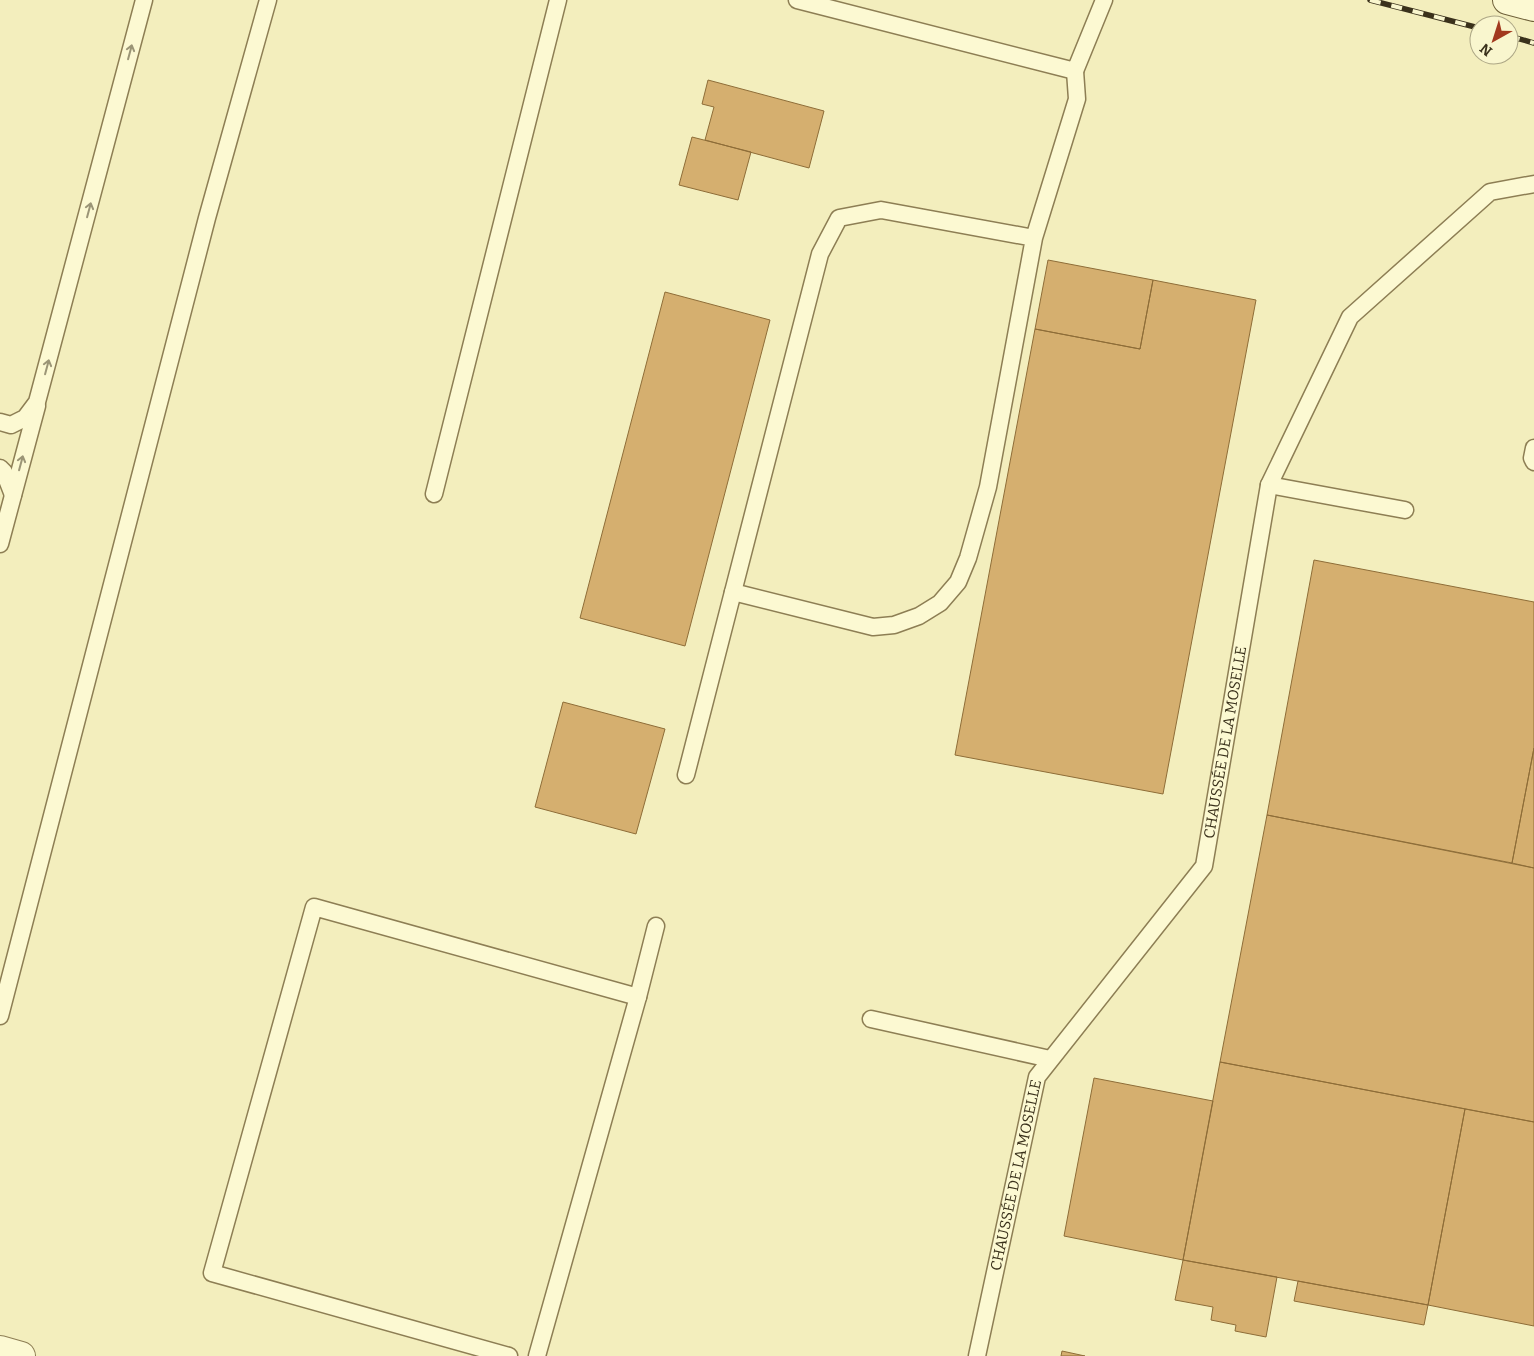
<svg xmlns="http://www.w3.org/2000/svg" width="1534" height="1356" font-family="Bitter,serif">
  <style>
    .building { fill: #d5af6f; stroke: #8e6d38 }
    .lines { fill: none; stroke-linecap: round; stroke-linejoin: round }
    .service-casing { stroke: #8d7e54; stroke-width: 19 }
    .minor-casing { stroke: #8d7e54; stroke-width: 30 }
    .secondary-casing { stroke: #6e5f38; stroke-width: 30 }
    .service { stroke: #fcf9d2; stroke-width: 16 }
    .minor { stroke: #fcf9d2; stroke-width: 28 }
    .secondary { stroke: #fcf9d2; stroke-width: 28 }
    .rail-casing { stroke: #3a311b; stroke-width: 5.5 }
    .rail { stroke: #f9f6ce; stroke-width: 4; stroke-dasharray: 11; stroke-linecap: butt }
    .oneway { stroke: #9b9576 }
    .labels { text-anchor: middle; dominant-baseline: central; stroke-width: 4; stroke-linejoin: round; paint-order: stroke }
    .street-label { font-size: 15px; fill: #3a311b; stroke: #f9f6ce }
  </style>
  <rect width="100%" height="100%" fill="#f3eebd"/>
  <!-- building -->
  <path class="building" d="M 708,80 L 824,111 L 809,168 L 705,140 L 714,107 L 702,104 Z
    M 692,137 L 751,152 L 738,200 L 679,185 Z
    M 1048,260 L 1153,280 L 1140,349 L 1035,329 Z
    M 1153,280 L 1256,300 L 1163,794 L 955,755 L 1035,329 L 1140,349 Z
    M 665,292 L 770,320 L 685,646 L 580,618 Z
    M 1314,560 L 1534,602 L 1534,748 L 1512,863 L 1267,815 Z
    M 563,702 L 665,729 L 636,834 L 535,807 Z
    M 1534,748 L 1534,868 L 1512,863 Z
    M 1267,815 L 1534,868 L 1534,1122 L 1220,1062 Z
    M 1220,1062 L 1465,1109 L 1428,1305 L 1183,1260 Z
    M 1094,1078 L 1213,1101 L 1183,1260 L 1064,1236 Z
    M 1465,1109 L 1534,1122 L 1534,1326 L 1428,1305 Z
    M 1183,1260 L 1277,1277 L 1266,1337 L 1235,1331 L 1236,1325 L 1211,1320 L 1213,1307 L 1175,1300 Z
    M 1298,1281 L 1428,1305 L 1424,1325 L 1294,1301 Z
    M 1062,1351 L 1085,1356 L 1061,1356 Z"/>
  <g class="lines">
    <!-- service casing -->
    <g class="service-casing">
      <g id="service">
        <path d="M 797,0 L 1075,71 L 1104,0"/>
        <path d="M 1034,238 L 988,487 L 968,558 L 958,582 L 940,603 L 919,616 L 894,625 L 873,627 L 733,592 L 820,254 L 839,218 L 881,210 L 1034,238 L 1077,99 L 1075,71"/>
        <path d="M 0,422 L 11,425 L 25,418 L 37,402 L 144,0"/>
        <path d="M 1534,448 L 1532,458 L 1534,462"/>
        <path d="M 0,468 L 4,472 L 13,495"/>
        <path d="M 1269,485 L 1405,510"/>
        <path d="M 434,494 L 558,0"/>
        <path d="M 0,544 L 37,406"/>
        <path d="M 686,775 L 733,592"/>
        <path d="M 0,1016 L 207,218 L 268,0"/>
        <path d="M 871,1019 L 1050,1059"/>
        <path d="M 509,1356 L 212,1273 L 314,907 L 638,997"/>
        <path d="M 537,1356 L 638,997 L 656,926"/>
        <path id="s1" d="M 977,1356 L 1037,1077 L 1204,866 L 1269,485 L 1350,317 L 1490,192 L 1534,184"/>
      </g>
    </g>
    <!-- minor casing -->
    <g class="minor-casing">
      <path id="minor" d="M 0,1350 L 21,1356"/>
    </g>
    <!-- secondary casing -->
    <g class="secondary-casing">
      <path id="secondary" d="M 1507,0 L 1534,7"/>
    </g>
    <!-- service -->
    <use href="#service" class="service"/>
    <!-- minor -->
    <use href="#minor" class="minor"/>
    <!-- secondary -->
    <use href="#secondary" class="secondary"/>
    <!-- rail casing -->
    <g class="rail-casing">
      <path id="rail" d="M 1370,0 L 1479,28
        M 1509,36 L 1534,43"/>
    </g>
    <!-- rail -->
    <use href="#rail" class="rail"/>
  </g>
  <!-- one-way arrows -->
  <defs><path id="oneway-shaft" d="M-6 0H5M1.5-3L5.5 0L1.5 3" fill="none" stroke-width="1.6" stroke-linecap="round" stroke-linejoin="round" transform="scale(1.25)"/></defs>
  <g class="oneway">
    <use href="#oneway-shaft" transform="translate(130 52) rotate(-75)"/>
    <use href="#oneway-shaft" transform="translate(89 210) rotate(-75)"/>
    <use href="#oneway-shaft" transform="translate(47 367) rotate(-75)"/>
    <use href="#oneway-shaft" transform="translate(21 463) rotate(-75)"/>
  </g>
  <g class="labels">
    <!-- street labels -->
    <g class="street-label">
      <text stroke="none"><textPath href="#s1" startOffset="680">CHAUSSÉE DE LA MOSELLE</textPath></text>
      <text stroke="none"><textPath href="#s1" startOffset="185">CHAUSSÉE DE LA MOSELLE</textPath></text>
    </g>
  </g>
  <!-- north arrow -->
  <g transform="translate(1494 40) rotate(219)"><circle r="24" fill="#f9f6ce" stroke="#ada786"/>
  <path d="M0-4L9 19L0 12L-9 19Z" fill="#a2391e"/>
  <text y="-8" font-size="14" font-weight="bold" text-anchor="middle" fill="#3a311b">N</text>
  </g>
</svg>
